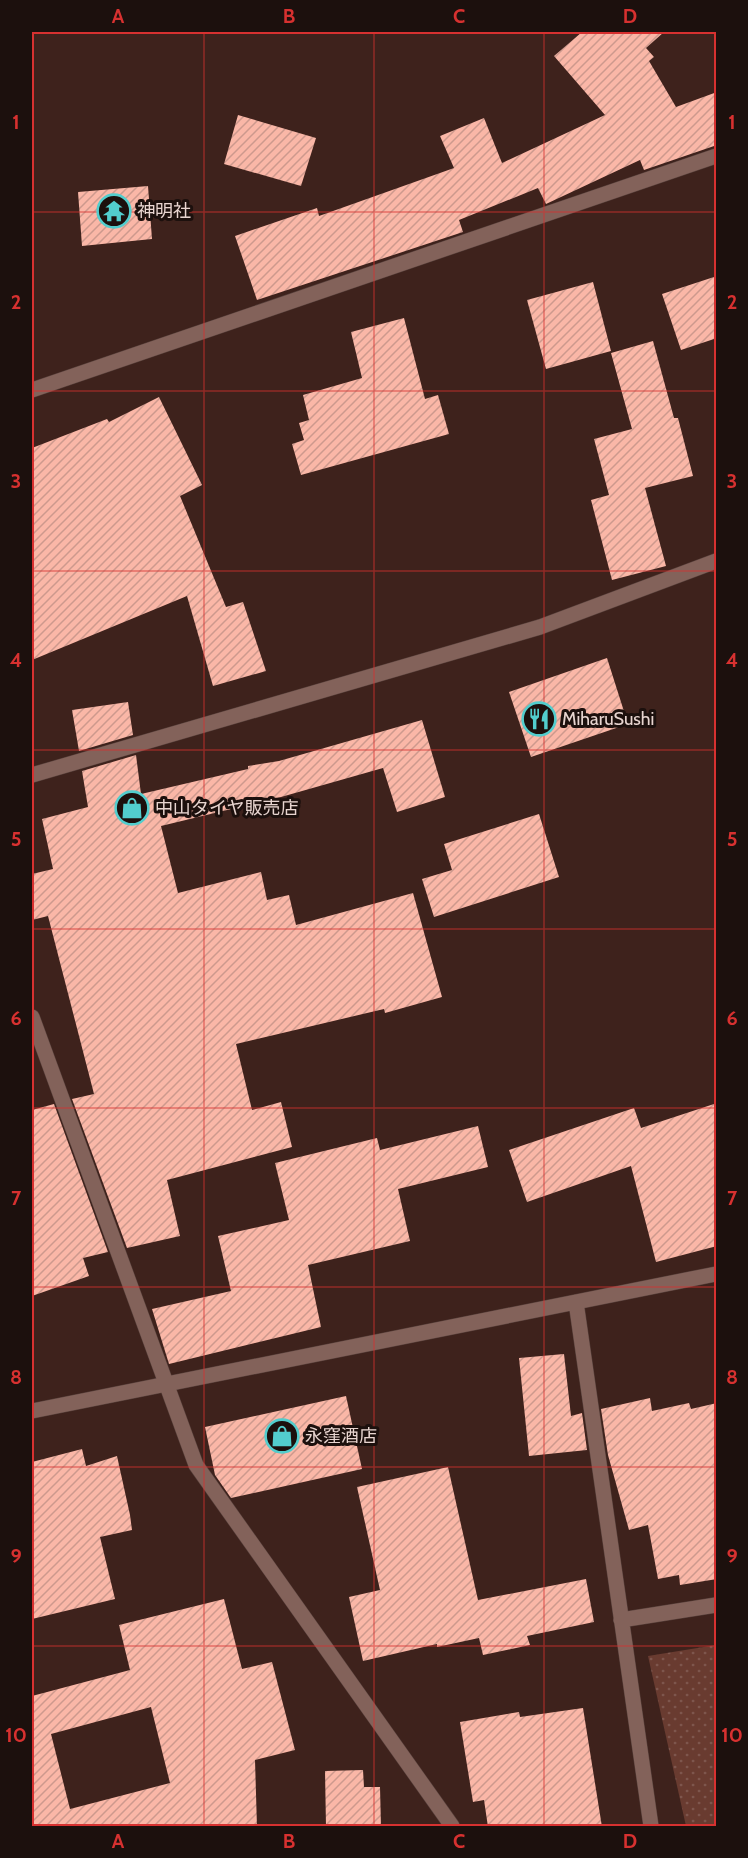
<svg xmlns="http://www.w3.org/2000/svg" width="748" height="1858" font-family="Cabin,'Noto Sans JP',sans-serif">
  <style>
    .grass { fill: url(#grass-dots) }
    .building { fill: url(#building-hatch); fill-rule: evenodd }
    .lines { fill: none; stroke-linecap: round; stroke-linejoin: round }
    .minor-casing { stroke: #57403b; stroke-width: 16 }
    .tertiary-casing { stroke: #57403b; stroke-width: 16 }
    .minor { stroke: #83625a; stroke-width: 15 }
    .tertiary { stroke: #83625a; stroke-width: 15 }
    .grid { fill: none; stroke: #d73130; stroke-width: 1.5; stroke-opacity: 0.55 }
    .labels { text-anchor: middle; dominant-baseline: central; stroke-width: 6; stroke-linejoin: round; paint-order: stroke }
    .poi-label { font-size: 18px; fill: #e8d5d0; stroke: #1c100d; text-anchor: start }
    .neatline { fill: none; stroke: #d73130; stroke-width: 2 }
    .grid-label { font-size: 20px; text-anchor: middle; font-weight: bold; fill: #d73130 }
  </style>
  <defs>
    <pattern id="grass-dots" width="8" height="8" patternUnits="userSpaceOnUse" patternTransform="scale(1.5)"><rect width="8" height="8" fill="#693b30"/><path d="M2 2h.1M6 6h.1" fill="none" stroke="#7e564d" stroke-width="1.8" stroke-linecap="round"/></pattern>
    <pattern id="building-hatch" width="6" height="6" patternUnits="userSpaceOnUse" patternTransform="scale(1.5)"><rect width="6" height="6" fill="#fab7a7"/><path d="M-1 1l2-2M0 6l6-6M5 7l2-2" fill="none" stroke="#cd998d"/></pattern>
  </defs>
  <rect width="100%" height="100%" fill="#3e221c"/>
  <!-- grass -->
  <path class="grass" d="M 716,1645 L 716,1826 L 686,1826 L 648,1656 Z"/>
  <!-- building -->
  <path class="building" d="M 582,32 L 664,32 L 646,48 L 654,57 L 649,61 L 676,107 L 717,92 L 717,145 L 644,170 L 640,160 L 546,204 L 538,188 L 459,220 L 463,232 L 257,300 L 235,236 L 317,208 L 319,216 L 454,168 L 440,136 L 484,118 L 502,163 L 605,115 L 554,56 Z
    M 238,115 L 316,138 L 301,186 L 224,164 Z
    M 148,186 L 152,239 L 82,246 L 78,192 Z
    M 717,276 L 717,338 L 681,350 L 662,294 Z
    M 593,282 L 611,351 L 546,369 L 527,300 Z
    M 404,318 L 425,399 L 438,395 L 449,434 L 301,475 L 292,444 L 304,440 L 299,423 L 309,420 L 303,395 L 362,378 L 351,332 Z
    M 653,341 L 674,418 L 678,418 L 693,476 L 645,488 L 666,566 L 612,580 L 591,500 L 609,495 L 594,439 L 632,429 L 611,353 Z
    M 159,397 L 202,485 L 180,496 L 226,607 L 243,602 L 266,671 L 213,686 L 187,596 L 32,660 L 32,448 L 107,419 L 109,422 Z
    M 607,658 L 628,724 L 531,757 L 509,692 Z
    M 128,702 L 133,735 L 79,751 L 72,710 Z
    M 422,720 L 445,797 L 397,812 L 383,768 L 281,797 L 161,826 L 178,893 L 261,872 L 267,900 L 289,895 L 296,925 L 413,893 L 442,997 L 385,1013 L 384,1009 L 236,1044 L 252,1110 L 281,1102 L 292,1147 L 167,1180 L 180,1236 L 127,1248 L 72,1099 L 94,1094 L 48,916 L 32,920 L 32,874 L 53,869 L 42,819 L 88,807 L 82,771 L 136,755 L 141,794 L 248,769 L 248,766 L 279,761 Z
    M 539,814 L 559,877 L 434,917 L 422,879 L 452,870 L 444,844 Z
    M 717,1103 L 717,1246 L 656,1262 L 631,1166 L 527,1202 L 509,1150 L 634,1108 L 641,1128 Z
    M 54,1104 L 108,1252 L 83,1258 L 89,1276 L 32,1296 L 32,1110 Z
    M 478,1126 L 488,1167 L 398,1189 L 410,1241 L 308,1265 L 321,1327 L 169,1364 L 152,1309 L 231,1291 L 218,1236 L 289,1220 L 275,1163 L 377,1138 L 380,1150 Z
    M 564,1354 L 571,1416 L 582,1413 L 587,1450 L 529,1456 L 519,1358 Z
    M 346,1396 L 362,1469 L 231,1498 L 215,1475 L 205,1427 Z
    M 650,1398 L 652,1411 L 689,1403 L 691,1409 L 717,1403 L 717,1579 L 680,1585 L 679,1575 L 658,1579 L 648,1525 L 629,1530 L 608,1455 L 601,1409 Z
    M 82,1449 L 86,1466 L 117,1456 L 130,1515 L 132,1530 L 100,1537 L 115,1599 L 32,1619 L 32,1462 Z
    M 448,1467 L 478,1600 L 586,1579 L 594,1622 L 527,1636 L 530,1645 L 483,1655 L 479,1638 L 437,1647 L 437,1644 L 363,1661 L 349,1597 L 380,1590 L 357,1487 Z
    M 224,1599 L 242,1669 L 272,1662 L 295,1750 L 255,1760 L 257,1827 L 32,1827 L 32,1696 L 130,1670 L 119,1625 ZM 151,1707 L 170,1783 L 70,1809 L 51,1734 Z
    M 583,1708 L 602,1827 L 488,1827 L 484,1800 L 473,1802 L 460,1722 L 519,1712 L 520,1717 Z
    M 363,1770 L 364,1787 L 380,1787 L 381,1827 L 326,1827 L 325,1771 Z"/>
  <g class="lines">
    <!-- minor casing -->
    <g class="minor-casing">
      <path id="minor" d="M 32,390 L 716,156
        M 32,1017 L 196,1465 L 452,1826
        M 576,1302 L 651,1826
        M 32,1411 L 716,1274
        M 621,1620 L 716,1605"/>
    </g>
    <!-- tertiary casing -->
    <g class="tertiary-casing">
      <path id="tertiary" d="M 32,775 L 540,627 L 716,561"/>
    </g>
    <!-- minor -->
    <use href="#minor" class="minor"/>
    <!-- tertiary -->
    <use href="#tertiary" class="tertiary"/>
  </g>
  <!-- grid -->
  <path class="grid" d="M 204,32 L 204,1826M 374,32 L 374,1826M 544,32 L 544,1826M 32,212 L 716,212M 32,391 L 716,391M 32,571 L 716,571M 32,750 L 716,750M 32,929 L 716,929M 32,1108 L 716,1108M 32,1287 L 716,1287M 32,1467 L 716,1467M 32,1646 L 716,1646"/>
  <!-- icons -->
  <defs>
    <g id="temple-ring" transform="scale(1.725)"><circle r="9.5" fill="#1c100d" stroke="#52cdcd" stroke-width="1.5"/><path d="M0-6L5-2H3V0L6.5 2.5H4V6H1.5V3h-3V6H-4V2.5H-6.5L-3 0V-2H-5Z" fill="#52cdcd"/></g>
    <g id="restaurant-ring" transform="scale(1.725)"><circle r="9.5" fill="#1c100d" stroke="#52cdcd" stroke-width="1.5"/><path d="M-5-6h1v4h1v-4h1v4h1v-4h1v5L-1.5 .5V6h-2V.5L-5-1ZM5-6V6H3V1.5H1.5Q1.5-4 5-6Z" fill="#52cdcd"/></g>
    <g id="shop-ring" transform="scale(1.725)"><circle r="9.5" fill="#1c100d" stroke="#52cdcd" stroke-width="1.5"/><path d="M-5-2.5h2.3a2.7 3.5 0 0 1 5.4 0H5L5.5 6h-11ZM-1.5-2.5h3a1.5 2.3 0 0 0-3 0Z" fill="#52cdcd"/></g>
  </defs>
  <g fill-rule="evenodd">
    <use href="#temple-ring" x="114" y="211"/>
    <use href="#restaurant-ring" x="539" y="719"/>
    <use href="#shop-ring" x="132" y="808"/>
    <use href="#shop-ring" x="282" y="1436"/>
  </g>
  <g class="labels">
    <!-- poi labels -->
    <g class="poi-label">
      <text x="137" y="211">神明社</text>
      <text x="562" y="719">MiharuSushi</text>
      <text x="155" y="808">中山タイヤ販売店</text>
      <text x="305" y="1436">永窪酒店</text>
    </g>
  </g>
  <!-- border -->
  <rect width="748" height="1858" fill="none" stroke="#1c100d" stroke-width="66"/>
  <rect x="33" y="33" width="682" height="1792" class="neatline"/>
  <g class="grid-label">
    <text x="118" y="23">A</text>
    <text x="289" y="23">B</text>
    <text x="459" y="23">C</text>
    <text x="630" y="23">D</text>
    <text x="16" y="129">1</text>
    <text x="732" y="129">1</text>
    <text x="16" y="309">2</text>
    <text x="732" y="309">2</text>
    <text x="16" y="488">3</text>
    <text x="732" y="488">3</text>
    <text x="16" y="667">4</text>
    <text x="732" y="667">4</text>
    <text x="16" y="846">5</text>
    <text x="732" y="846">5</text>
    <text x="16" y="1025">6</text>
    <text x="732" y="1025">6</text>
    <text x="16" y="1205">7</text>
    <text x="732" y="1205">7</text>
    <text x="16" y="1384">8</text>
    <text x="732" y="1384">8</text>
    <text x="16" y="1563">9</text>
    <text x="732" y="1563">9</text>
    <text x="16" y="1742">10</text>
    <text x="732" y="1742">10</text>
    <text x="118" y="1848">A</text>
    <text x="289" y="1848">B</text>
    <text x="459" y="1848">C</text>
    <text x="630" y="1848">D</text>
  </g>
</svg>
